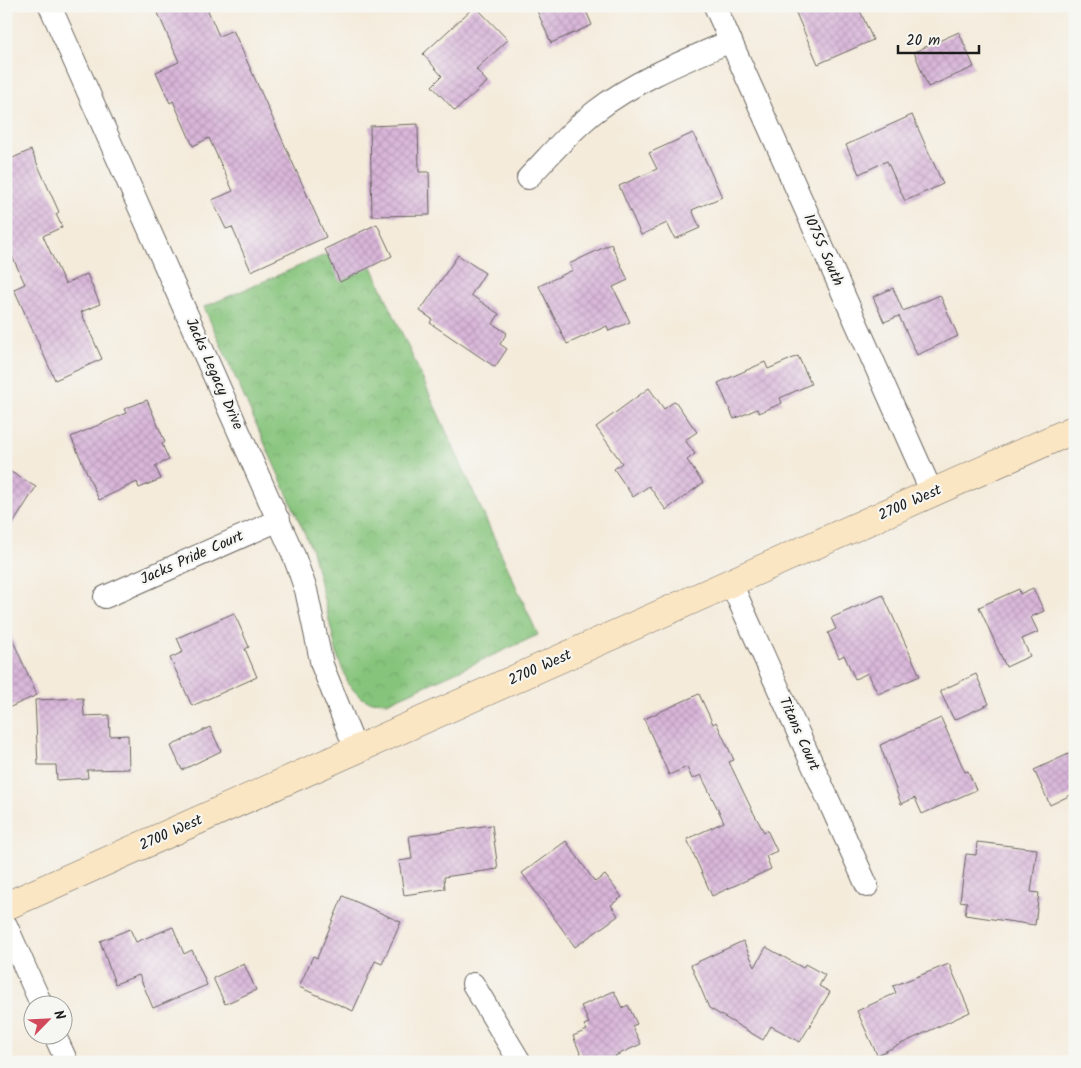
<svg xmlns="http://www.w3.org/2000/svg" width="1081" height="1068" font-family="Kalam,sans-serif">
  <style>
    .park { fill: url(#park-crowns); stroke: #51704c }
    .building { fill: url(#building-cross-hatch) }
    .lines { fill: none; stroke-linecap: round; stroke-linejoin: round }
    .minor-casing { stroke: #68645f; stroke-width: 24 }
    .secondary-casing { stroke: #68645f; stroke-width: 29 }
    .minor { stroke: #fff; stroke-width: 22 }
    .secondary { stroke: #fbe6c4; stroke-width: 28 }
    .labels { text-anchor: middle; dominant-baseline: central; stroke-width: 4.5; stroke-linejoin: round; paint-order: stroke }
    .street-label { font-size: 15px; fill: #1c1c1c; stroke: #f6f6f2 }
  </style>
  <defs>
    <pattern id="park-crowns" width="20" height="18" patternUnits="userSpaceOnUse" patternTransform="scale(1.25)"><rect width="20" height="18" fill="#86c47b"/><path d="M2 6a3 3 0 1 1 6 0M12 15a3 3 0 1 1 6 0" fill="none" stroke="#73a86a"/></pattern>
    <pattern id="building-cross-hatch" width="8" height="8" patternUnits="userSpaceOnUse" patternTransform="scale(1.25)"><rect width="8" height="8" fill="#d8b5d9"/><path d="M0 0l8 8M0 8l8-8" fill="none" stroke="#b99bba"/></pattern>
  </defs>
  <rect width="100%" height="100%" fill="#f6f6f2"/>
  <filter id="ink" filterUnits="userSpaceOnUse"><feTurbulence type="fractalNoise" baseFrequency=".02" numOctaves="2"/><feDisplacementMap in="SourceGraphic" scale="10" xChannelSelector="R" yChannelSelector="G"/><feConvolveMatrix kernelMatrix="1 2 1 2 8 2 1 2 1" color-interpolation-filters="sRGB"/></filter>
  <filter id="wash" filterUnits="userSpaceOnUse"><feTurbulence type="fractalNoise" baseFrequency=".0096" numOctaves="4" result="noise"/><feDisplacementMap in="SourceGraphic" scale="20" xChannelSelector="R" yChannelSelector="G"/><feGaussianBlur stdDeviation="1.12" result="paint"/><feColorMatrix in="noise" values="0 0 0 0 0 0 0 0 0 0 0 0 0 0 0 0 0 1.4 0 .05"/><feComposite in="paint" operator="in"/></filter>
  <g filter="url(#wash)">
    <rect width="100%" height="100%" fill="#f4ebdb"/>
    <!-- park -->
    <path class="park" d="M 360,240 L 538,635 L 389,702 L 368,701 L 360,697 L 349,685 L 338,658 L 312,550 L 204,307 Z"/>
    <g id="blocks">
      <!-- building -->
      <path class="building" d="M 155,6 L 206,6 L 219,36 L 233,30 L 326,237 L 251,271 L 232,227 L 226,229 L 212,200 L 233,191 L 209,138 L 193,146 L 173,101 L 170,103 L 156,72 L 179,62 Z
        M 475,6 L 508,40 L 476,69 L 487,82 L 455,111 L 432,86 L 442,76 L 423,54 Z
        M 535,6 L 584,6 L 592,25 L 551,43 Z
        M 793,6 L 858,6 L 873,40 L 818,64 Z
        M 959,32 L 974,67 L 928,87 L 914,52 Z
        M 912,115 L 943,184 L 905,201 L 887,161 L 859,174 L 846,145 Z
        M 418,124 L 419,172 L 429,172 L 430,215 L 372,216 L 370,126 Z
        M 693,133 L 722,197 L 692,210 L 700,228 L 675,239 L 667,223 L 641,235 L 619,186 L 657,169 L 649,153 Z
        M 31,150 L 59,212 L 56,214 L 62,227 L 43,236 L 65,284 L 87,274 L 100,304 L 81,312 L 102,359 L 55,380 L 14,289 L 25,284 L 6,243 L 6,161 Z
        M 377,224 L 392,256 L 340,282 L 325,249 Z
        M 611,244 L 628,280 L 613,287 L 630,322 L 609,331 L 607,326 L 567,344 L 539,286 L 573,270 L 569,264 Z
        M 458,255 L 485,273 L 471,295 L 499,314 L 493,324 L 507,333 L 500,344 L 507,349 L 495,367 L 430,323 L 432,319 L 420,311 Z
        M 893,288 L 903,311 L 940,295 L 958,336 L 917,355 L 899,316 L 884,322 L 873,297 Z
        M 798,356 L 811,384 L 780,398 L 782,403 L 759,413 L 757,409 L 734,419 L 718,383 L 765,362 L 768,369 Z
        M 649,388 L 664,409 L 675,401 L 697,432 L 685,440 L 695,454 L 687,460 L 703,483 L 666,510 L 649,486 L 633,497 L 614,469 L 622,463 L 596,427 Z
        M 147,400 L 165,442 L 162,444 L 169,460 L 155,466 L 161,479 L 139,488 L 137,482 L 99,500 L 71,437 L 126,413 L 124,409 Z
        M 6,469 L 36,487 L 6,535 Z
        M 1033,588 L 1044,611 L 1031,617 L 1038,632 L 1022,639 L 1030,656 L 1006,667 L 979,607 L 1019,589 L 1020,594 Z
        M 883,595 L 920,676 L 878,694 L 868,673 L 855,679 L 844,655 L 839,658 L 828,633 L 836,629 L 831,618 Z
        M 234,613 L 249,647 L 245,649 L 257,677 L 192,706 L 170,658 L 183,652 L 177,638 Z
        M 6,625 L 37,695 L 6,709 Z
        M 976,674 L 989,704 L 954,720 L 940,691 Z
        M 699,694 L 713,724 L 716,722 L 734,760 L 729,762 L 752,810 L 764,832 L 767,830 L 777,851 L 766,856 L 771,869 L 712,896 L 687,839 L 724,822 L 701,775 L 692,779 L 687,767 L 669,775 L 644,719 Z
        M 83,698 L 84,716 L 109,715 L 110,736 L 128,735 L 129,769 L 87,770 L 88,778 L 57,780 L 56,765 L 38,765 L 35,700 Z
        M 941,718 L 965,772 L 968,771 L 976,790 L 922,814 L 915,798 L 901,804 L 880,745 Z
        M 210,727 L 221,751 L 182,770 L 171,746 Z
        M 1075,751 L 1075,793 L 1050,805 L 1034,770 Z
        M 492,825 L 498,869 L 444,877 L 445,889 L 404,895 L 399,861 L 412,859 L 409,836 Z
        M 566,841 L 595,882 L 605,875 L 622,897 L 611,905 L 618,916 L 575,947 L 522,873 Z
        M 977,842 L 1037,849 L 1031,892 L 1039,893 L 1035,925 L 965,915 L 967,902 L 960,901 L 966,854 L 976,855 Z
        M 343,896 L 401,922 L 382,964 L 375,961 L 353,1011 L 299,987 L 313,956 L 317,958 Z
        M 173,927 L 184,954 L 192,950 L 207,985 L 153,1008 L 139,975 L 115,984 L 100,941 L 130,929 L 136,942 Z
        M 743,941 L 755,967 L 766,947 L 803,968 L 805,964 L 825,975 L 819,986 L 830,992 L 800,1042 L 771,1026 L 763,1040 L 709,1008 L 691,965 Z
        M 244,964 L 256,990 L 225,1004 L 213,978 Z
        M 949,964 L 970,1012 L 877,1055 L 857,1011 L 896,993 L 893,986 Z
        M 614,991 L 622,1008 L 628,1005 L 637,1024 L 632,1026 L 641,1044 L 615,1056 L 618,1062 L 584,1062 L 573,1036 L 587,1030 L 584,1025 L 589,1023 L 581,1006 Z"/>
    </g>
  </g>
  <g filter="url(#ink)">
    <use href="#blocks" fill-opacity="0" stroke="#68645f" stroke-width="1"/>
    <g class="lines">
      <!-- minor casing -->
      <g class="minor-casing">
        <path id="minor" d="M 50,6 L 294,556 L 306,590 L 322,665 L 356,750
          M 715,6 L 932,493
          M 528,178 C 550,155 571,130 596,111 C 636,80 684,61 731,41
          M 731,583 L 867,886
          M 105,597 L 279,520
          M 6,925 L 42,1006
          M 473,984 L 520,1062
          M 55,1036 L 67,1062"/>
      </g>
      <!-- secondary casing -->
      <g class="secondary-casing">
        <path id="secondary" d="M 6,906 L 1075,429"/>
      </g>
      <!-- minor -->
      <use href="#minor" class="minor"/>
      <!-- secondary -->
      <use href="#secondary" class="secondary"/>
    </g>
  </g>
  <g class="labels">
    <!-- street labels -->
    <g class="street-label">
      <text transform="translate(823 250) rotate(66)">10755 South</text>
      <text transform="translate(214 374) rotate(66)">Jacks Legacy Drive</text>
      <text transform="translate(910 503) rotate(-24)">2700 West</text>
      <text transform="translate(192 558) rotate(-24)">Jacks Pride Court</text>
      <text transform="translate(540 668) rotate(-24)">2700 West</text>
      <text transform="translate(799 734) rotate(66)">Titans Court</text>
      <text transform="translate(171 833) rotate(-24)">2700 West</text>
    </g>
  </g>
  <!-- margin -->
  <rect width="1081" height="1068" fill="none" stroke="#f6f6f2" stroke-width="25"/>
  <!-- north arrow -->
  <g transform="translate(48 1020) rotate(66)"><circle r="24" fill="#f6f6f2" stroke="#9f9f9c"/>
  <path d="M0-4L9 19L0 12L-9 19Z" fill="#d1495b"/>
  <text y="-8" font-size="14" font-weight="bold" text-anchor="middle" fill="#1c1c1c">N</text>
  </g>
  <!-- scale -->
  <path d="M898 45v8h81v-8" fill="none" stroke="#1c1c1c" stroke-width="2.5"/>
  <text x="906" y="45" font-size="15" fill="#1c1c1c" stroke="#f6f6f2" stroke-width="4" paint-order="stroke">20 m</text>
</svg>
